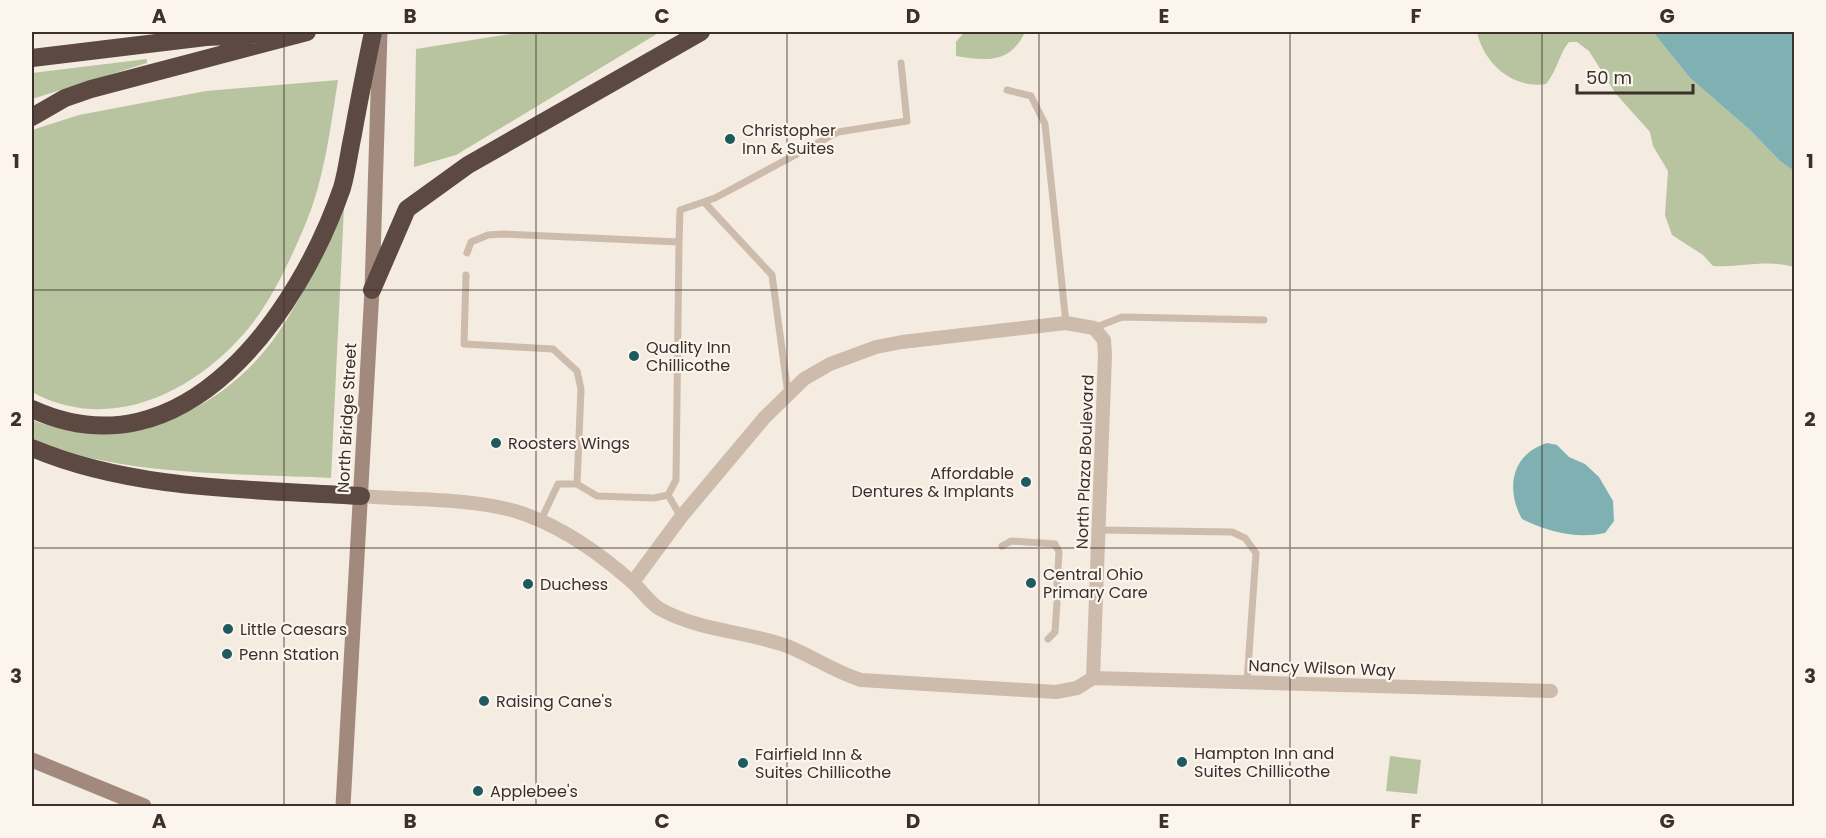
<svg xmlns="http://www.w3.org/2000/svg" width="1826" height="838" font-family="Poppins,sans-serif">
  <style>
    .green { fill: #b8c4a0 }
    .water { fill: #7fb0b2 }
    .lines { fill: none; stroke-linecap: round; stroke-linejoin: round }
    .lane { stroke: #cdbbac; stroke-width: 7 }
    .street { stroke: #cdbbac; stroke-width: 14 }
    .secondary { stroke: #a18a7d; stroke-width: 15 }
    .highway { stroke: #5c4a42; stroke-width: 18 }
    .grid { fill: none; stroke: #3b302b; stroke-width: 1.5; stroke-opacity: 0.55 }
    .poi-dot { fill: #1f5a5e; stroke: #fbf5ee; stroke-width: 2 }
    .labels { text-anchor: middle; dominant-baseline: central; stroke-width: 4.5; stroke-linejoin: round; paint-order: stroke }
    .poi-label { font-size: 16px; fill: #3b302b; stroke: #fbf5ee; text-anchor: start }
    .street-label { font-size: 16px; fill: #3b302b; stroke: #fbf5ee }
    .neatline { fill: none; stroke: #3b302b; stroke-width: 2 }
    .grid-label { font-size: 20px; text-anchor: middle; font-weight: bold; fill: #3b302b }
  </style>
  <rect width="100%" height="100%" fill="#f4ebe1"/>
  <!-- green -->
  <path class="green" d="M 523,32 L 660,32 L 456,155 L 414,167 L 416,49 Z
    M 964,32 L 1025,32 C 1010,64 987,61 956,56 L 956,42 Z
    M 1477,32 L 1653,32 L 1690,78 L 1750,130 L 1780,161 L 1794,171 L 1794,267 C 1764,259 1743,268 1713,266 L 1703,255 L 1672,235 L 1665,215 L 1668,171 L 1653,146 L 1650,132 L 1616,94 L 1589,51 L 1577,42 L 1569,42 C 1559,54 1557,71 1546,84 C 1513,89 1484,64 1477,32 Z
    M 147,59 L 147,63 L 32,99 L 32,73 Z
    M 338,80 C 330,130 324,183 303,230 C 287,267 267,310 239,339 C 186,397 105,432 32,392 L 32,130 L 79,115 L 206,91 Z
    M 344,207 L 331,478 C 240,473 113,477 32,438 L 32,420 C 123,454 221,414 276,336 C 304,295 324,251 344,207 Z
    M 1390,756 L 1421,760 L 1417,794 L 1386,791 Z"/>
  <!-- water -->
  <path class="water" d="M 1653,32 L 1794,32 L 1794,171 L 1780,161 L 1750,130 L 1690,78 Z
    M 1547,443 L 1557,445 L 1569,457 L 1585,464 L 1599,477 L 1613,501 L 1614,521 L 1605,533 C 1576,539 1548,532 1522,519 C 1505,488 1512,454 1547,443 Z"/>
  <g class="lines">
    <!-- lane -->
    <path class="lane" d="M 1007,90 L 1031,96 L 1045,124 L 1066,323
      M 704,202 L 772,275 L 788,394
      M 679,242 L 680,210 L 715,198 L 838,132 L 907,121 L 901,63
      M 466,275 L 464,344 L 553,349 L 577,371 L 581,389 L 577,484 L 597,496 L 654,498 L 668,495 L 676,480 L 679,242 L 503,234 L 488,235 L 471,242 L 467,253
      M 1094,328 L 1122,317 L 1264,320
      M 668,495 L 681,517
      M 541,520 L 558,484 L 577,484
      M 1100,530 L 1232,532 L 1245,538 L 1256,553 L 1247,682
      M 1002,546 L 1011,541 L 1055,544 L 1059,552 L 1057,584
      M 1048,639 L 1055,632 L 1057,602"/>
    <!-- street -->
    <path class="street" d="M 361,496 C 408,500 471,498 515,511 C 558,524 598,552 631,581 C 642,590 648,602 660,609 C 699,631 745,631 787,646 C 812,656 835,672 861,680 L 1056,692 L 1077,688 L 1093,678 L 1105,355 L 1104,340 L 1094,328 L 1066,323 L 902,342 L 876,347 L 830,364 L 804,379 L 765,417 L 681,517 L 633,582
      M 1093,678 L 1551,691"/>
    <!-- secondary -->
    <path class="secondary" d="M 32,760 L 144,806
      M 343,806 L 372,290 L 380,32"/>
    <!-- highway -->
    <path class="highway" d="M 32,58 L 206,37 L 274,34
      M 32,117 L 65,98 L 91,89 L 307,32
      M 372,290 L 407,209 L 468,165 L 701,32
      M 32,409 C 185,479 299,312 342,188 C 347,171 349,152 353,134 C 359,100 366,66 373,32
      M 32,448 C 134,491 251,489 361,496"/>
  </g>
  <!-- grid -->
  <path class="grid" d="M 284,32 L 284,806M 536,32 L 536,806M 787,32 L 787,806M 1039,32 L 1039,806M 1290,32 L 1290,806M 1542,32 L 1542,806M 32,290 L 1794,290M 32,548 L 1794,548"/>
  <!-- markers -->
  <g class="poi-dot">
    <circle cx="730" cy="139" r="6"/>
    <circle cx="634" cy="356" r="6"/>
    <circle cx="496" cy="443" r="6"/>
    <circle cx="1026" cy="482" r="6"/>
    <circle cx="1031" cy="583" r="6"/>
    <circle cx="528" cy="584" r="6"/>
    <circle cx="228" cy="629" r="6"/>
    <circle cx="227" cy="654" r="6"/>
    <circle cx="484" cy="701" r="6"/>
    <circle cx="1182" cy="762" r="6"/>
    <circle cx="743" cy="763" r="6"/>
    <circle cx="478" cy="791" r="6"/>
  </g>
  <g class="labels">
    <!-- poi labels -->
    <g class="poi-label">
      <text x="742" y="130">Christopher<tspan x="742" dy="18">Inn &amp; Suites</tspan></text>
      <text x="646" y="347">Quality Inn<tspan x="646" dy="18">Chillicothe</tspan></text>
      <text x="508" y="443">Roosters Wings</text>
      <text x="1014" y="473" text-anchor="end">Affordable<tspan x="1014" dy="18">Dentures &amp; Implants</tspan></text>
      <text x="1043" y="574">Central Ohio<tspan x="1043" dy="18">Primary Care</tspan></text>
      <text x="540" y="584">Duchess</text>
      <text x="240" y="629">Little Caesars</text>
      <text x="239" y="654">Penn Station</text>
      <text x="496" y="701">Raising Cane's</text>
      <text x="1194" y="753">Hampton Inn and<tspan x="1194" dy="18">Suites Chillicothe</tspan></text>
      <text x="755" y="754">Fairfield Inn &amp;<tspan x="755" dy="18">Suites Chillicothe</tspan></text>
      <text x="490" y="791">Applebee's</text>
    </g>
    <!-- street labels -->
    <g class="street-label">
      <text transform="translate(347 418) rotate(-87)">North Bridge Street</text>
      <text transform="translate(1085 462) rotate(-88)">North Plaza Boulevard</text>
      <text transform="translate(1322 668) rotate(2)">Nancy Wilson Way</text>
    </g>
  </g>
  <!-- border -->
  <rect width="1826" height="838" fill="none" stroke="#fbf5ee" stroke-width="66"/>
  <!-- scale -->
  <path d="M1577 84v9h116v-9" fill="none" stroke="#3b302b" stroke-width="3"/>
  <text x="1586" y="84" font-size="18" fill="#3b302b" stroke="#fbf5ee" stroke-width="4.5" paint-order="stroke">50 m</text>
  <rect x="33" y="33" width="1760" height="772" class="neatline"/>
  <g class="grid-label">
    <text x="159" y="23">A</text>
    <text x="410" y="23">B</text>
    <text x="662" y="23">C</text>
    <text x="913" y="23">D</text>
    <text x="1164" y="23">E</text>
    <text x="1416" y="23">F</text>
    <text x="1667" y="23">G</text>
    <text x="16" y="168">1</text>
    <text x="1810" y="168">1</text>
    <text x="16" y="426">2</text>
    <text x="1810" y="426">2</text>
    <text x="16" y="683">3</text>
    <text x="1810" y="683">3</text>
    <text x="159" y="828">A</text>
    <text x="410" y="828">B</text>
    <text x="662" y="828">C</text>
    <text x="913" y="828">D</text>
    <text x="1164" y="828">E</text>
    <text x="1416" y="828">F</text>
    <text x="1667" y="828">G</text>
  </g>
</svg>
